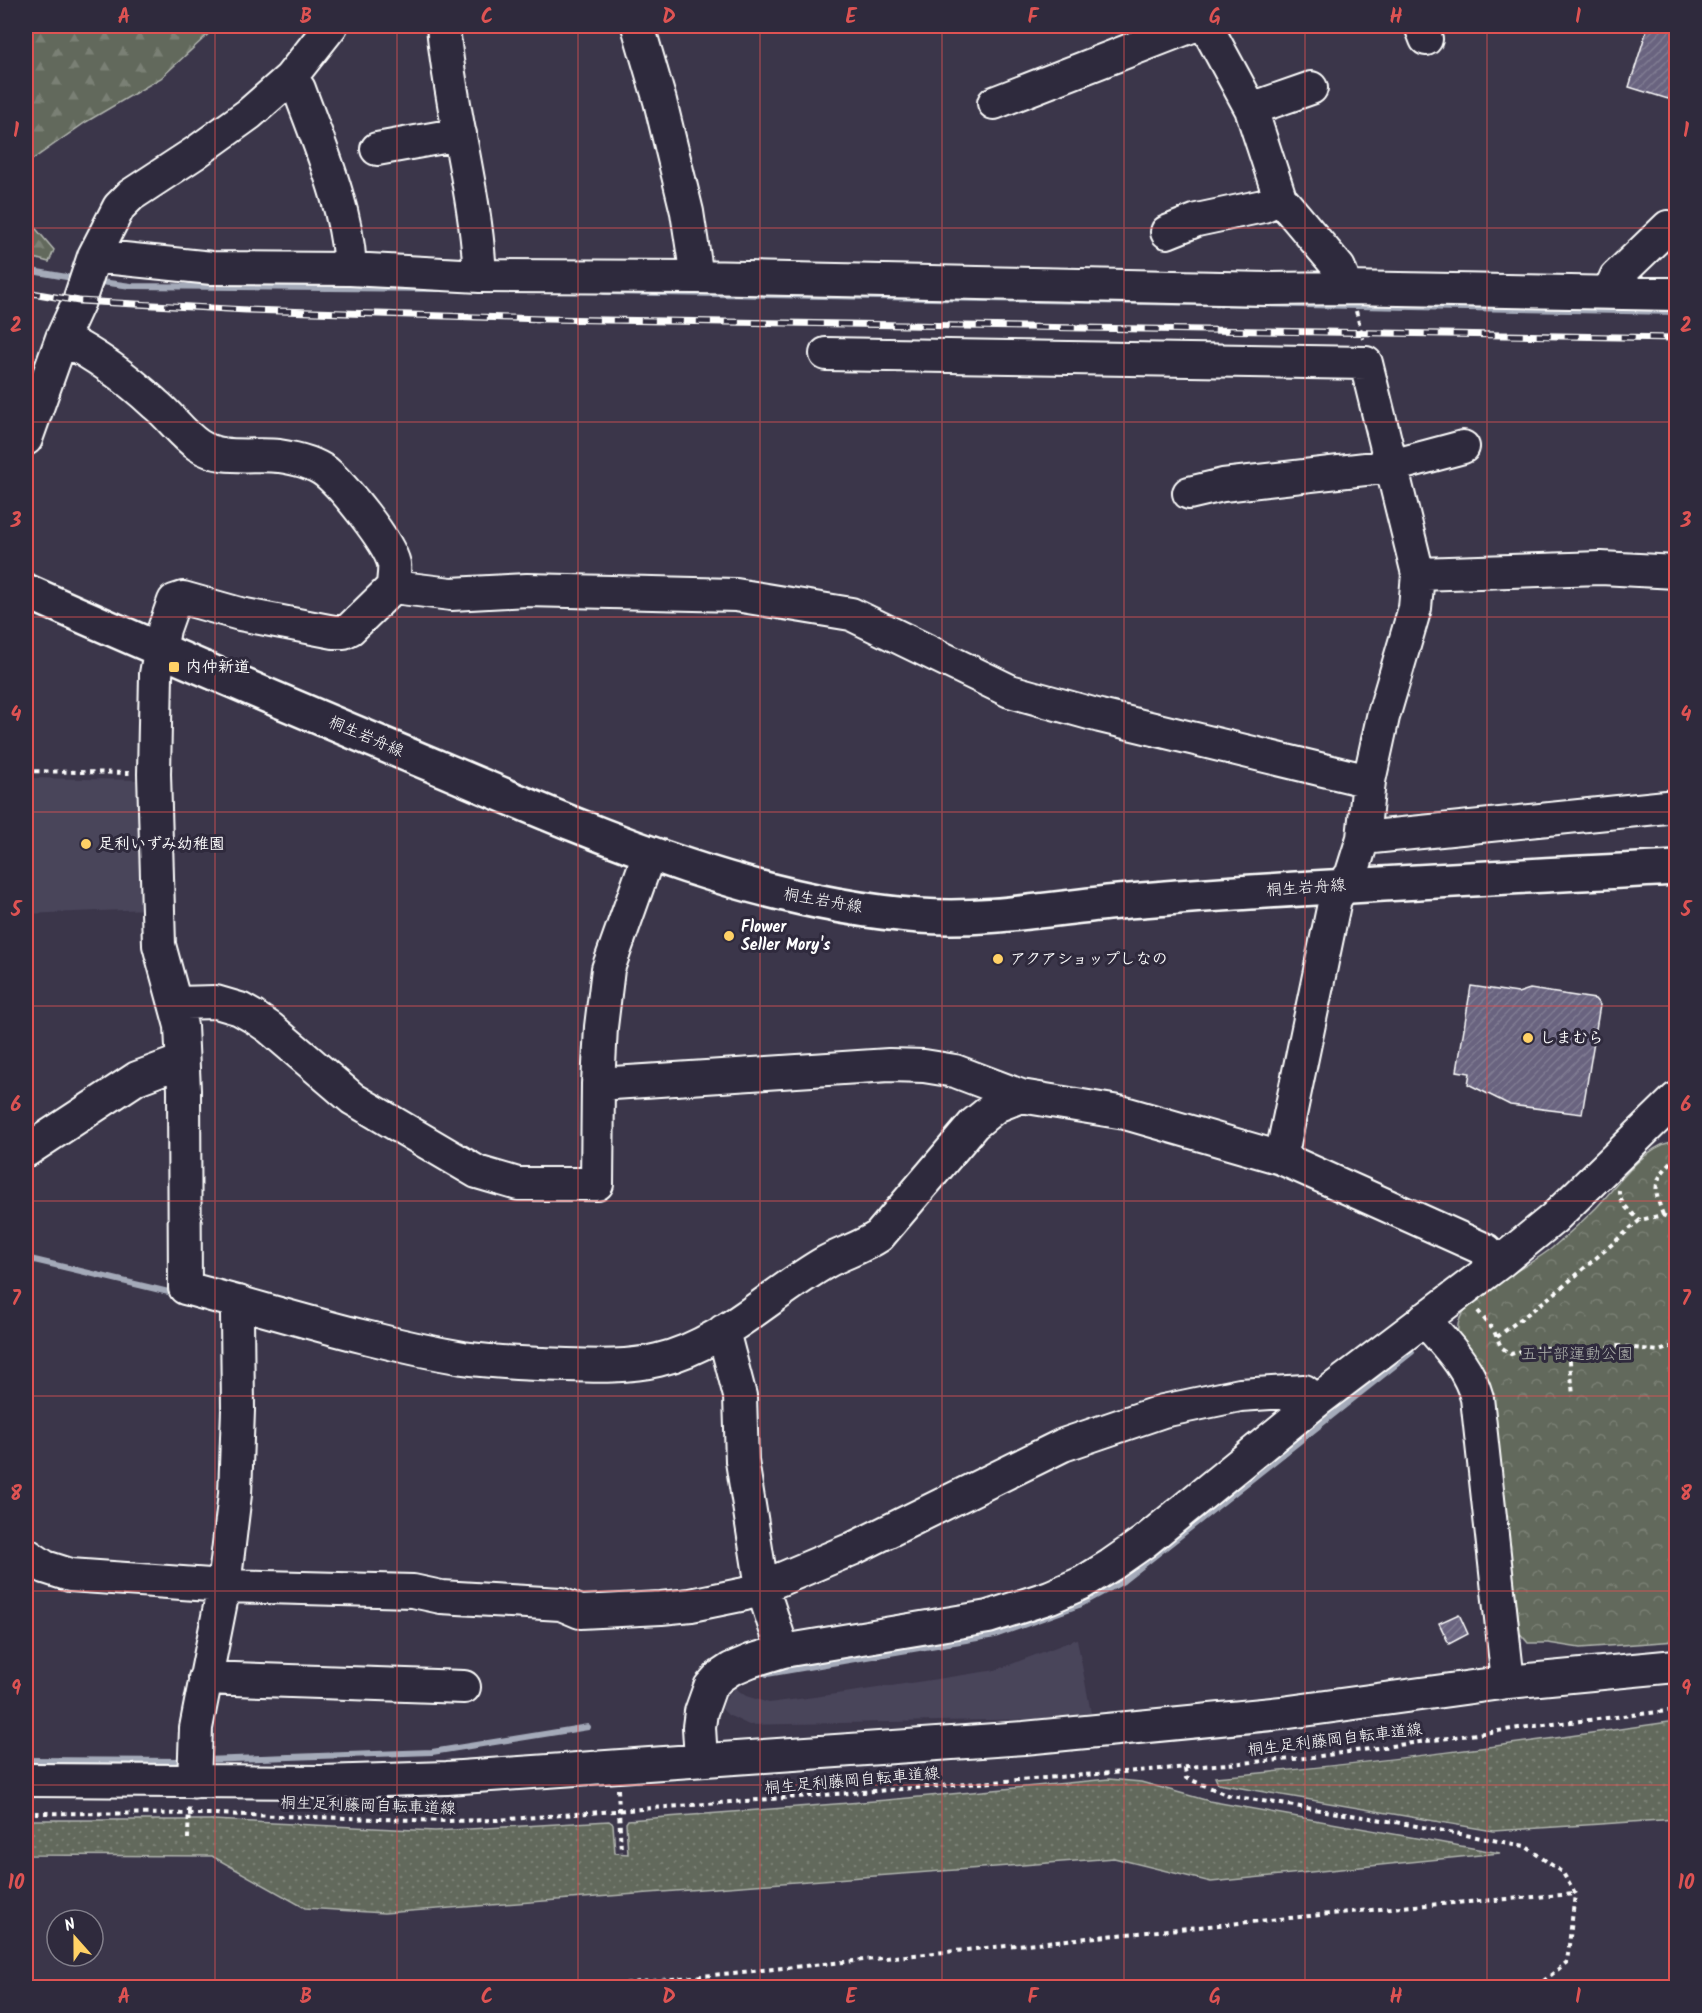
<svg xmlns="http://www.w3.org/2000/svg" width="1702" height="2013" font-family="Kalam,'Klee One',sans-serif">
  <style>
    .built { fill: #49445a }
    .grass { fill: url(#grass-dots); stroke: #b0b4ae; stroke-width: 1.5 }
    .forest { fill: url(#forest-firs); stroke: #b0b4ae; stroke-width: 1.5 }
    .park { fill: url(#park-crowns); stroke: #b0b4ae; stroke-width: 1.5 }
    .lines { fill: none; stroke-linecap: round; stroke-linejoin: round }
    .stream { stroke: #a4aab9; stroke-width: 6 }
    .building { fill: url(#building-hatch); stroke: #fff; stroke-width: 1.5 }
    .minor-casing { stroke: #fff; stroke-width: 36 }
    .major-casing { stroke: #fff; stroke-width: 38 }
    .path { stroke: #fff; stroke-width: 4; stroke-dasharray: 4.5 4.5; stroke-linecap: butt }
    .minor { stroke: #2f2a3d; stroke-width: 32 }
    .major { stroke: #2f2a3d; stroke-width: 33 }
    .rail-casing { stroke: #fff; stroke-width: 7 }
    .rail { stroke: #2f2a3d; stroke-width: 4.5; stroke-dasharray: 14; stroke-linecap: butt }
    .grid { fill: none; stroke: #de5353; stroke-width: 1.5; stroke-opacity: 0.55 }
    .poi-dot { fill: #ffd166; stroke: #2f2a3d; stroke-width: 2 }
    .labels { text-anchor: middle; dominant-baseline: central; stroke-width: 6; stroke-linejoin: round; paint-order: stroke }
    .poi-label { font-size: 16px; font-weight: bold; fill: #fff; stroke: #2f2a3d; text-anchor: start }
    .street-label { font-size: 16px; fill: #fff; stroke: #2f2a3d }
    .park-label { font-size: 16px; fill: #b0b4ae; stroke: #2f2a3d }
    .neatline { fill: none; stroke: #de5353; stroke-width: 2 }
    .grid-label { font-size: 20px; text-anchor: middle; font-weight: bold; fill: #de5353 }
  </style>
  <defs>
    <pattern id="grass-dots" width="8" height="8" patternUnits="userSpaceOnUse" patternTransform="scale(1.5)"><rect width="8" height="8" fill="#62695c"/><path d="M2 2h.1M6 6h.1" fill="none" stroke="#7a8074" stroke-width="1.8" stroke-linecap="round"/></pattern>
    <pattern id="forest-firs" width="22" height="20" patternUnits="userSpaceOnUse" patternTransform="scale(1.5)"><rect width="22" height="20" fill="#62695c"/><path d="M5 1l3.5 6h-7zM16 11l3.5 6h-7z" fill="#7a8074"/></pattern>
    <pattern id="park-crowns" width="20" height="18" patternUnits="userSpaceOnUse" patternTransform="scale(1.5)"><rect width="20" height="18" fill="#62695c"/><path d="M2 6a3 3 0 1 1 6 0M12 15a3 3 0 1 1 6 0" fill="none" stroke="#7a8074"/></pattern>
    <pattern id="building-hatch" width="6" height="6" patternUnits="userSpaceOnUse" patternTransform="scale(1.5)"><rect width="6" height="6" fill="#69647f"/><path d="M-1 1l2-2M0 6l6-6M5 7l2-2" fill="none" stroke="#807b92"/></pattern>
  </defs>
  <rect width="100%" height="100%" fill="#3b364a"/>
  <filter id="ink" filterUnits="userSpaceOnUse"><feTurbulence type="fractalNoise" baseFrequency=".0167" numOctaves="2"/><feDisplacementMap in="SourceGraphic" scale="12" xChannelSelector="R" yChannelSelector="G"/><feConvolveMatrix kernelMatrix="1 2 1 2 8 2 1 2 1" color-interpolation-filters="sRGB"/></filter>
  <g filter="url(#ink)">
    <!-- built -->
    <path class="built" d="M 26,778 L 144,780 L 149,909 L 26,914 Z
      M 1077,1639 L 1091,1713 L 1036,1719 L 749,1725 L 728,1715 L 722,1709 L 725,1700 L 735,1688 L 746,1696 L 769,1703 L 851,1692 L 996,1670 Z"/>
    <!-- grass -->
    <path class="grass" d="M 1676,1721 L 1676,1819 L 1493,1831 L 1218,1784 L 1215,1777 C 1370,1764 1523,1743 1676,1721 Z
      M 1109,1779 L 1141,1782 L 1209,1801 L 1500,1853 L 1211,1882 L 1114,1858 L 384,1913 L 305,1908 L 212,1856 L 26,1855 L 26,1820 L 213,1820 L 435,1831 L 609,1821 L 613,1824 L 615,1853 L 628,1854 L 626,1823 L 628,1820 L 887,1800 Z"/>
    <!-- forest -->
    <path class="forest" d="M 26,26 L 217,26 L 161,78 L 86,122 L 26,164 Z
      M 26,217 L 54,250 L 49,262 L 26,256 Z"/>
    <!-- park -->
    <path class="park" d="M 1671,1142 L 1676,1146 L 1676,1641 L 1580,1648 L 1548,1643 L 1528,1643 L 1518,1631 L 1512,1615 L 1458,1335 C 1458,1331 1457,1325 1459,1321 C 1467,1294 1529,1267 1552,1248 C 1567,1235 1582,1222 1596,1208 C 1616,1187 1642,1148 1671,1142 Z"/>
    <g class="lines">
      <!-- stream -->
      <path class="stream" d="M 26,270 L 78,279
        M 94,281 L 131,286 L 438,289
        M 604,292 L 1676,312
        M 26,1258 L 177,1294
        M 767,1674 L 995,1635 L 1079,1605 L 1123,1581 L 1412,1352
        M 26,1760 L 187,1761
        M 203,1760 L 432,1752 L 588,1727"/>
    </g>
    <!-- building -->
    <path class="building" d="M 1648,26 L 1677,26 L 1677,90 L 1668,99 L 1629,87 Z
      M 1471,986 L 1518,993 L 1530,989 L 1595,999 L 1600,1005 L 1582,1114 L 1510,1105 L 1468,1084 L 1470,1073 L 1457,1071 Z
      M 1459,1614 L 1468,1634 L 1449,1644 L 1439,1623 Z"/>
    <g class="lines">
      <!-- minor casing -->
      <g class="minor-casing">
        <path id="minor" d="M 443,26 C 450,109 476,192 480,276
          M 638,26 L 660,101 L 687,212 L 697,277
          M 1208,26 L 1211,35 L 1251,109 L 1280,198 L 1339,268 L 1346,288
          M 1421,26 L 1426,39
          M 290,78 L 299,89 C 319,144 348,210 350,269
          M 994,103 L 1192,26
          M 1251,109 L 1311,88
          M 377,149 L 460,134
          M 1167,232 L 1197,220 L 1263,206 L 1280,198
          M 94,256 L 212,268 L 350,269 L 480,276 L 697,277 L 1268,289 L 1346,288 L 1676,294
          M 1609,292 L 1616,277 L 1668,227
          M 62,338 C 95,355 127,378 155,404 C 170,416 182,434 198,445 C 221,461 252,453 279,456 C 293,458 314,463 326,472 C 344,487 389,542 394,564 C 395,571 393,580 393,587 L 350,629 L 344,632 L 334,632 L 240,614 L 183,598 L 174,601 L 164,629 L 156,674 L 154,774 L 159,945 L 181,1026 L 184,1090 L 185,1288 C 277,1312 369,1342 463,1358 C 497,1363 532,1364 567,1365 C 597,1366 629,1367 658,1360 C 722,1345 771,1293 826,1262 C 844,1252 861,1248 879,1236 L 974,1124 L 996,1106 L 1021,1096
          M 826,354 L 1366,363 L 1418,574 L 1415,608 L 1383,717 L 1369,781 L 1363,838 L 1352,873 L 1335,899 L 1281,1158
          M 26,439 L 62,338 L 79,301 L 94,256 L 119,207 L 131,195 L 195,153 L 249,114 L 290,78 L 331,26
          M 1189,493 L 1223,485 L 1392,466 L 1463,447
          M 1418,574 L 1601,568 L 1676,572
          M 393,587 L 451,594 L 527,590 L 736,595 L 851,614 L 1010,691 L 1100,716 L 1369,781
          M 1363,838 L 1676,806
          M 176,1003 L 216,1002 L 240,1009 L 254,1017 L 270,1028 L 353,1099 L 477,1172 L 518,1184 L 597,1184 L 598,1084 L 601,1027 L 608,969 L 649,854
          M 598,1084 L 889,1065 L 924,1066 L 955,1071 L 1021,1096 L 1125,1113 L 1281,1158 L 1486,1250 L 1499,1263
          M 26,1151 L 137,1078 L 182,1061
          M 1424,1319 C 1446,1345 1468,1365 1477,1398 L 1508,1682
          M 723,1331 L 740,1396 L 742,1461 L 762,1587 L 852,1549 L 1063,1445 L 1163,1411 L 1240,1395 L 1304,1391 L 1317,1401
          M 26,1554 L 45,1567 L 70,1575 L 224,1586 L 413,1591 L 441,1597 L 561,1604 L 580,1612 L 661,1608 L 691,1605 L 745,1594 L 762,1587 L 783,1651
          M 205,1678 L 464,1687
          M 701,1760 L 699,1727 L 701,1712 L 710,1687 L 719,1677 L 731,1669 L 750,1661 L 783,1651 L 988,1617 L 1050,1597 L 1082,1583 L 1111,1565 L 1144,1542 L 1317,1401 L 1499,1263 L 1554,1218 L 1676,1099
          M 26,1780 L 322,1782 L 447,1778 L 1024,1738 L 1282,1713 L 1508,1682 L 1676,1666
          M 194,1782 L 196,1728 L 224,1586 L 235,1494 L 238,1410 L 237,1316 L 239,1302"/>
      </g>
      <!-- major casing -->
      <g class="major-casing">
        <path id="major" d="M 26,591 C 162,652 299,709 437,767 C 593,833 750,903 920,916 C 987,921 1052,908 1118,902 C 1138,900 1158,899 1178,897 C 1344,885 1510,877 1676,868"/>
      </g>
      <!-- path -->
      <path class="path" d="M 1356,311 L 1363,339
        M 26,771 L 130,773
        M 1671,1142 L 1676,1148
        M 1619,1190 C 1618,1203 1631,1212 1640,1220
        M 1663,1215 C 1652,1185 1654,1180 1676,1157
        M 1478,1311 L 1494,1331 L 1501,1347 L 1511,1354 L 1532,1348 L 1552,1348 L 1569,1351 L 1619,1346 L 1659,1351 L 1676,1345
        M 1497,1337 L 1559,1290 L 1640,1220 L 1663,1215 L 1676,1222
        M 1569,1351 L 1573,1396
        M 1185,1768 L 1186,1778 L 1231,1796 L 1395,1822 L 1525,1846 L 1563,1873 L 1575,1894 L 1567,1962 L 1535,1988
        M 618,1789 L 621,1852
        M 26,1813 L 213,1814 L 446,1821 L 497,1820 L 1306,1758 L 1519,1728 L 1676,1710
        M 188,1839 L 189,1804
        M 581,1988 L 1401,1907 L 1575,1894"/>
      <!-- minor -->
      <use href="#minor" class="minor"/>
      <!-- major -->
      <use href="#major" class="major"/>
      <!-- rail casing -->
      <g class="rail-casing">
        <path id="rail" d="M 26,292 L 79,301 L 247,310 L 545,319 L 1676,338"/>
      </g>
      <!-- rail -->
      <use href="#rail" class="rail"/>
    </g>
  </g>
  <!-- grid -->
  <path class="grid" d="M 215,26 L 215,1988M 397,26 L 397,1988M 578,26 L 578,1988M 760,26 L 760,1988M 942,26 L 942,1988M 1124,26 L 1124,1988M 1305,26 L 1305,1988M 1487,26 L 1487,1988M 26,228 L 1676,228M 26,422 L 1676,422M 26,617 L 1676,617M 26,812 L 1676,812M 26,1006 L 1676,1006M 26,1201 L 1676,1201M 26,1396 L 1676,1396M 26,1591 L 1676,1591M 26,1785 L 1676,1785"/>
  <!-- markers -->
  <g class="poi-dot">
    <rect x="168" y="661" width="12" height="12" rx="3"/>
    <circle cx="86" cy="844" r="6"/>
    <circle cx="729" cy="936" r="6"/>
    <circle cx="998" cy="959" r="6"/>
    <circle cx="1528" cy="1038" r="6"/>
  </g>
  <g class="labels">
    <!-- poi labels -->
    <g class="poi-label">
      <text x="186" y="667">内仲新道</text>
      <text x="98" y="844">足利いずみ幼稚園</text>
      <text x="741" y="927">Flower<tspan x="741" dy="18">Seller Mory's</tspan></text>
      <text x="1010" y="959">アクアショップしなの</text>
      <text x="1540" y="1038">しまむら</text>
    </g>
    <!-- street labels -->
    <g class="street-label">
      <text transform="translate(366 737) rotate(23)">桐生岩舟線</text>
      <text transform="translate(1306 888) rotate(-4)">桐生岩舟線</text>
      <text transform="translate(823 901) rotate(10)">桐生岩舟線</text>
      <text transform="translate(1335 1740) rotate(-7)">桐生足利藤岡自転車道線</text>
      <text transform="translate(852 1781) rotate(-5)">桐生足利藤岡自転車道線</text>
      <text transform="translate(368 1806) rotate(2)">桐生足利藤岡自転車道線</text>
    </g>
    <!-- park labels -->
    <g class="park-label">
      <text x="1577" y="1354">五十部運動公園</text>
    </g>
  </g>
  <!-- margin -->
  <rect width="1702" height="2013" fill="none" stroke="#2f2a3d" stroke-width="66"/>
  <!-- north arrow -->
  <g transform="translate(75 1938) rotate(339)"><circle r="28" fill="#2f2a3d" stroke="#827f8b" stroke-width="1.5"/>
  <path d="M0-4.5L10 22L0 15L-10 22Z" fill="#ffd166"/>
  <text y="-9" font-size="16" font-weight="bold" text-anchor="middle" fill="#ffffff">N</text>
  </g>
  <rect x="33" y="33" width="1636" height="1947" class="neatline"/>
  <g class="grid-label">
    <text x="124" y="23">A</text>
    <text x="306" y="23">B</text>
    <text x="487" y="23">C</text>
    <text x="669" y="23">D</text>
    <text x="851" y="23">E</text>
    <text x="1033" y="23">F</text>
    <text x="1215" y="23">G</text>
    <text x="1396" y="23">H</text>
    <text x="1578" y="23">I</text>
    <text x="16" y="137">1</text>
    <text x="1686" y="137">1</text>
    <text x="16" y="332">2</text>
    <text x="1686" y="332">2</text>
    <text x="16" y="527">3</text>
    <text x="1686" y="527">3</text>
    <text x="16" y="721">4</text>
    <text x="1686" y="721">4</text>
    <text x="16" y="916">5</text>
    <text x="1686" y="916">5</text>
    <text x="16" y="1111">6</text>
    <text x="1686" y="1111">6</text>
    <text x="16" y="1305">7</text>
    <text x="1686" y="1305">7</text>
    <text x="16" y="1500">8</text>
    <text x="1686" y="1500">8</text>
    <text x="16" y="1695">9</text>
    <text x="1686" y="1695">9</text>
    <text x="16" y="1889">10</text>
    <text x="1686" y="1889">10</text>
    <text x="124" y="2003">A</text>
    <text x="306" y="2003">B</text>
    <text x="487" y="2003">C</text>
    <text x="669" y="2003">D</text>
    <text x="851" y="2003">E</text>
    <text x="1033" y="2003">F</text>
    <text x="1215" y="2003">G</text>
    <text x="1396" y="2003">H</text>
    <text x="1578" y="2003">I</text>
  </g>
</svg>
